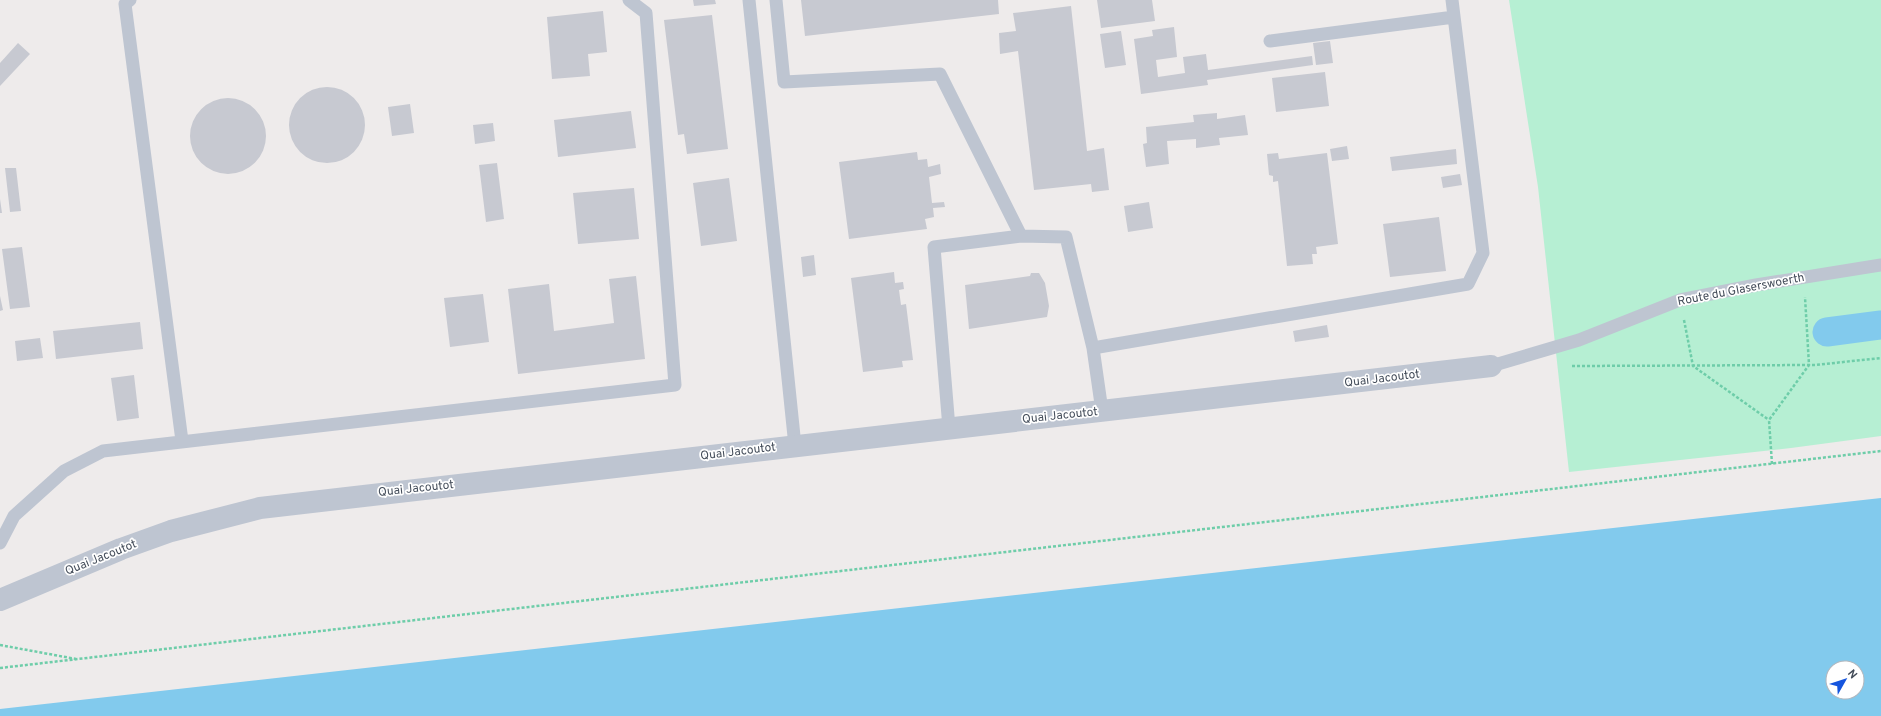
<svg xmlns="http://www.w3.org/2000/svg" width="1881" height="716" font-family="Overpass,sans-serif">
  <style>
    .green { fill: #b6efd3 }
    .water { fill: #82caed; fill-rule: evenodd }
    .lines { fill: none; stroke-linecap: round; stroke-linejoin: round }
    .canal { stroke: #82caed; stroke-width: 29 }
    .building { fill: #c7c9d1 }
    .path { stroke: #6ecda9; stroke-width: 2.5; stroke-dasharray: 3 2; stroke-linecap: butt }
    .lane { stroke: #bec5d1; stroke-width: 13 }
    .street { stroke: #bec5d1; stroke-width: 22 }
    .labels { text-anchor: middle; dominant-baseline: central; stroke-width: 3.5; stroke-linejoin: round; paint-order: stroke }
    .street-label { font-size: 12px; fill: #434c59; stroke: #fff }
  </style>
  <rect width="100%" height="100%" fill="#eeebeb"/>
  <!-- green -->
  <path class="green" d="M 1509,0 L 1881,0 L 1881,436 L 1791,448 L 1569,472 L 1538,187 Z"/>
  <!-- water -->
  <path class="water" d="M 1881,498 L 1881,716 L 0,716 L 0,709 ZM 1833,668 L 1857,668 L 1857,692 L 1833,692 Z"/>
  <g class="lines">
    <!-- canal -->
    <path class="canal" d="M 1827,332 L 1881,325"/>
  </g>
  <!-- building -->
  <path class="building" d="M 693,0 L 715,0 L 716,4 L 694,6 Z
    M 801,0 L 998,0 L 999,14 L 805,36 Z
    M 1097,0 L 1152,0 L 1155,21 L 1101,28 Z
    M 1071,6 L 1087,151 L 1104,148 L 1109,190 L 1092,192 L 1091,184 L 1034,190 L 1018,51 L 1000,54 L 999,33 L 1016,31 L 1013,13 Z
    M 603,11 L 607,52 L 588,54 L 590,76 L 552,79 L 547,17 Z
    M 712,15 L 728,149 L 687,154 L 684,134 L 678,135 L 664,20 Z
    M 1174,27 L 1177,57 L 1156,60 L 1158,77 L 1185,73 L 1183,57 L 1206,54 L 1208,70 L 1312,56 L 1313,65 L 1207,80 L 1208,85 L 1141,94 L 1134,39 L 1153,36 L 1152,30 Z
    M 1121,31 L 1126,65 L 1105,68 L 1100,34 Z
    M 1330,41 L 1333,63 L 1316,65 L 1313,43 Z
    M 18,43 L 30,54 L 0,86 L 0,63 Z
    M 1325,72 L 1329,106 L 1276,112 L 1272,78 Z
    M289 125a38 38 0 1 1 76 0a38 38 0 1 1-76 0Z
    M190 136a38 38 0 1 1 76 0a38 38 0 1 1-76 0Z
    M 410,104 L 414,133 L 392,136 L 388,107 Z
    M 631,111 L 636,148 L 558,157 L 554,120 Z
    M 1217,113 L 1217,119 L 1245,115 L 1248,135 L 1219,138 L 1220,145 L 1196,148 L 1196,139 L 1167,141 L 1169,164 L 1146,167 L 1143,144 L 1147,143 L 1146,127 L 1194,122 L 1193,115 Z
    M 493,123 L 495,141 L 475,144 L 473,125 Z
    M 1347,146 L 1349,159 L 1332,161 L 1330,149 Z
    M 1456,149 L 1457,164 L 1392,171 L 1390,157 Z
    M 917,152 L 918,160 L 927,159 L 928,167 L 940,164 L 941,174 L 929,177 L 932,203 L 944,202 L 945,207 L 933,208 L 934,217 L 925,219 L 927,229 L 849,239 L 839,162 Z
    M 1278,153 L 1279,159 L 1327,153 L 1338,244 L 1316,247 L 1317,254 L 1312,254 L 1313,264 L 1287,266 L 1278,181 L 1273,182 L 1273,176 L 1269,175 L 1267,154 Z
    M 497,163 L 504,219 L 486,222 L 479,165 Z
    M 5,168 L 16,168 L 21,211 L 10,212 Z
    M 1460,174 L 1462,185 L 1443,188 L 1441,177 Z
    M 729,178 L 737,241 L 701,246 L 693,183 Z
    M 634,188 L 639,239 L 578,244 L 573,193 Z
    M 0,199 L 2,213 L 0,213 Z
    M 1149,202 L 1153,228 L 1128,232 L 1124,206 Z
    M 1439,217 L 1446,271 L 1390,277 L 1383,224 Z
    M 22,247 L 30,307 L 10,309 L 2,249 Z
    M 814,255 L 816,275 L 803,277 L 801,257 Z
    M 894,272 L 895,283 L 903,282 L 904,289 L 899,290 L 901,305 L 906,304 L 913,360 L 902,361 L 903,367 L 863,372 L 851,278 Z
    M 1031,273 L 1039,273 L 1045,283 L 1049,306 L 1047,317 L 969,329 L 965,285 L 1030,276 Z
    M 636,276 L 645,359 L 518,374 L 508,289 L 549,284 L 554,331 L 614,323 L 609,279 Z
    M 483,294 L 489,342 L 450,347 L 444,298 Z
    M 0,296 L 3,310 L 0,311 Z
    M 140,322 L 143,349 L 56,359 L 53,331 Z
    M 1327,325 L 1329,337 L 1295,342 L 1293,331 Z
    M 40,338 L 43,358 L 17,361 L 15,341 Z
    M 134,375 L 139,418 L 117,421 L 111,378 Z"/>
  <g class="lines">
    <!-- path -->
    <path class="path" d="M 1684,320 L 1693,366 L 1769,420
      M 1572,366 L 1815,365 L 1881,358
      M 1772,464 L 1769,420 L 1809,365 L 1805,297
      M 0,645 L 76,659
      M 0,668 L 1881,451"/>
    <!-- lane -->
    <path class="lane" d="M 130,0 L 125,4 L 182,441
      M 749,0 L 795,446
      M 776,0 L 784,82 L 940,74 L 1021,236 L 1066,237 L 1093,348 L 1102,411
      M 1270,41 L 1454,17
      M 1093,348 L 1468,284 L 1483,253 L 1452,0
      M 1491,366 L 1579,340 L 1680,300 L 1756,285 L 1881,265
      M 949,428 L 934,247 L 1021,236
      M 0,543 L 14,516 L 64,471 L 103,451 L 675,385 L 646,13 L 629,0"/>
    <!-- street -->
    <path class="street" d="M 0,600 L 121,549 L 171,531 L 260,508 L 1491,366"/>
  </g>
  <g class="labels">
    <!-- street labels -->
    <g class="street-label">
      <text transform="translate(1741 290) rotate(-11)">Route du Glaserswoerth</text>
      <text transform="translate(1382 379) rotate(-7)">Quai Jacoutot</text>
      <text transform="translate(1060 416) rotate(-6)">Quai Jacoutot</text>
      <text transform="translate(738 452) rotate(-7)">Quai Jacoutot</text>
      <text transform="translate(416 489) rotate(-6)">Quai Jacoutot</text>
      <text transform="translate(101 558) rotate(-22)">Quai Jacoutot</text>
    </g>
  </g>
  <!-- north arrow -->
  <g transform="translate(1845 680) rotate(51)"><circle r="19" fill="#ffffff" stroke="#b4b7bd"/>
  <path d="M0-3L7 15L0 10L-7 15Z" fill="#1555de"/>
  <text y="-6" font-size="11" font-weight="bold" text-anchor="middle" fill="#434c59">N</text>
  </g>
</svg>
